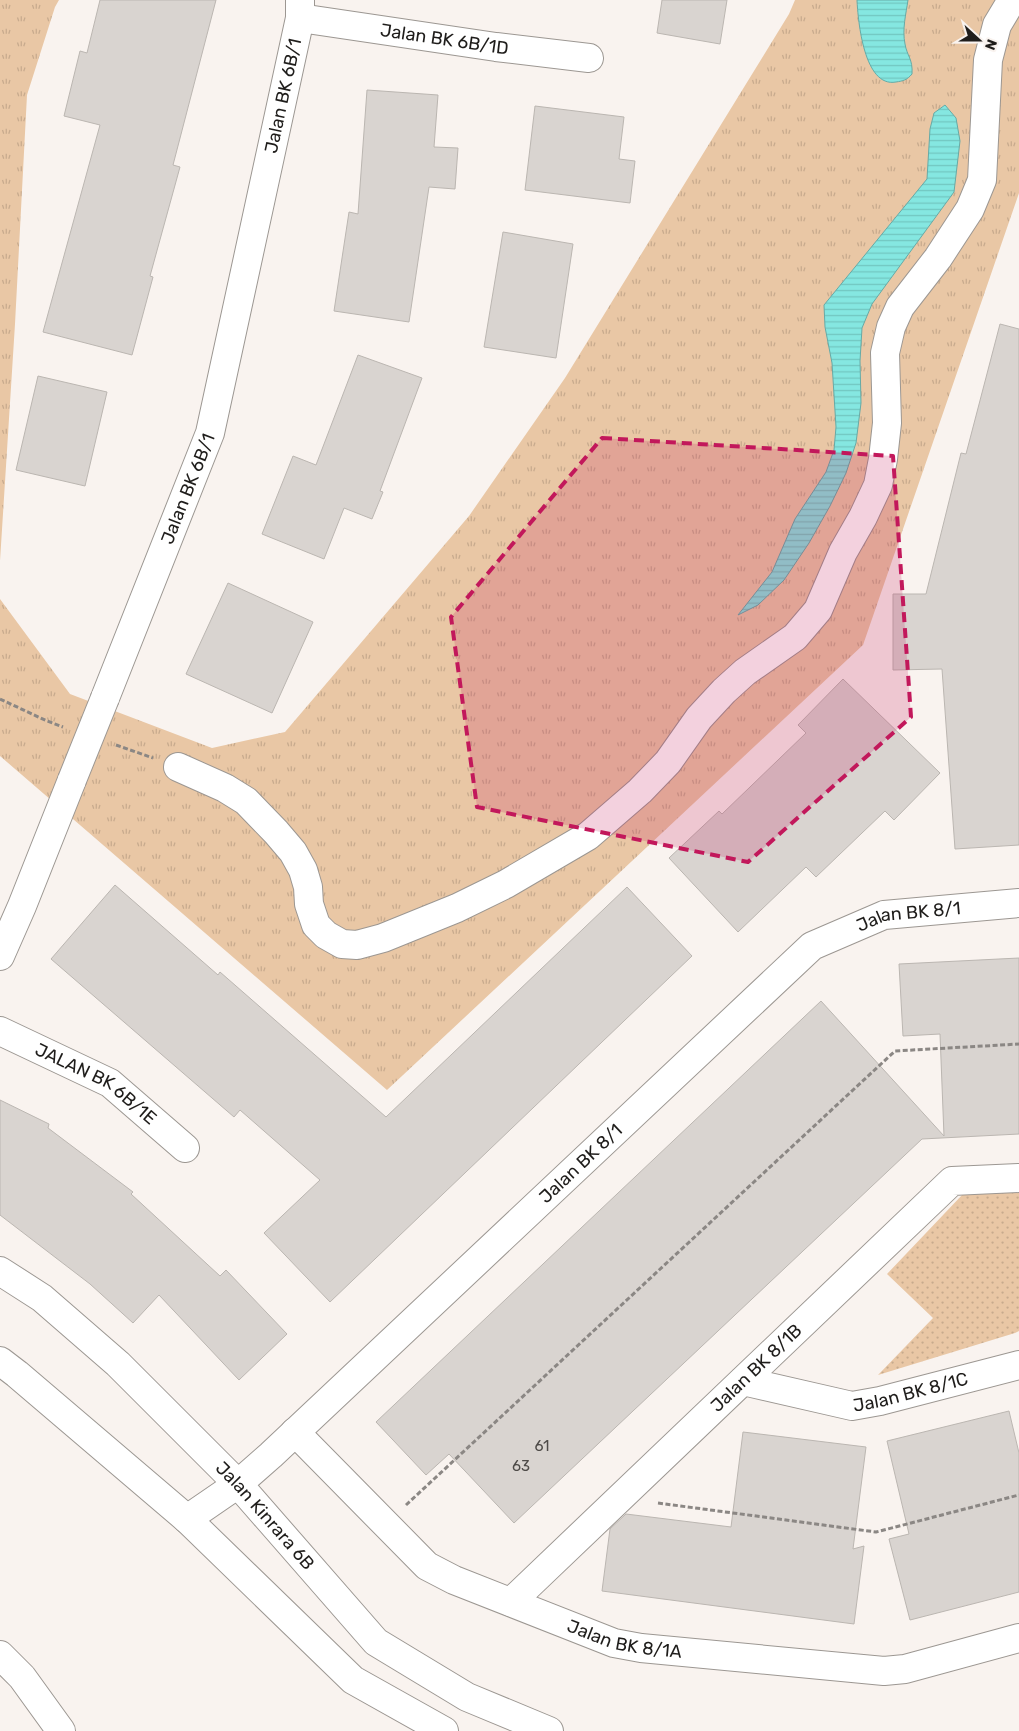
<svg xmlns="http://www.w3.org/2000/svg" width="1019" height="1731" font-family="Rubik,sans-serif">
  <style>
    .grass { fill: url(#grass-tufts) }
    .park { fill: url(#park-dots) }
    .water { fill: url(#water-rules); stroke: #66aaa6 }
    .building { fill: #d9d4d0; stroke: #bbb6b1 }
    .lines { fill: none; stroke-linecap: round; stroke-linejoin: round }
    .minor-casing { stroke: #9c9792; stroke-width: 30 }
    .path { stroke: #8b8784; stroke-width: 3; stroke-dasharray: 5 2.5; stroke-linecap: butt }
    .minor { stroke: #fff; stroke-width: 28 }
    .minor-bridge-casing { stroke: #9c9792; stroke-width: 30; stroke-linecap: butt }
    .minor-bridge { stroke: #fff; stroke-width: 28 }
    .marked { fill: #c2185b; fill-opacity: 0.2; stroke: #c2185b; stroke-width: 4; stroke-dasharray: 10 6; stroke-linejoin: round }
    .labels { text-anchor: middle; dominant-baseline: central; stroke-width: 4.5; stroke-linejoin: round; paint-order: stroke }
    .number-label { font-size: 15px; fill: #4e4b48 }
    .street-label { font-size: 18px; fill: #1f1d1b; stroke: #f9f3ef }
  </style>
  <defs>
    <pattern id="grass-tufts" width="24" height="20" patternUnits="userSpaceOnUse" patternTransform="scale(1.25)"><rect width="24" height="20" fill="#e9c7a5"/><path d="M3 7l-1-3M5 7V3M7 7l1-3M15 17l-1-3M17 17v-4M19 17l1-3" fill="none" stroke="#c7aa8d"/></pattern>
    <pattern id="park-dots" width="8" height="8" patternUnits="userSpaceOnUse" patternTransform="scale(1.25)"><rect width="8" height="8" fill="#e9c7a5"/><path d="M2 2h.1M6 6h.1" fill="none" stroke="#c7aa8d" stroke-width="1.8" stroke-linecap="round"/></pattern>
    <pattern id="water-rules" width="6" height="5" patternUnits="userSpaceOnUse" patternTransform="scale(1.25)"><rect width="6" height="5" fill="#85e7e1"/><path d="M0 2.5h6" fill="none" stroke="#72c6c0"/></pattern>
  </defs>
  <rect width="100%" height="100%" fill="#f9f3ef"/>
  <!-- grass -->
  <path class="grass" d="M 0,0 L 59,0 L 55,7 L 27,95 L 15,324 L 0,561 Z
    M 795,0 L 1019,0 L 1019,193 L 863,645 L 387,1090 L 0,756 L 0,599 L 70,694 L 212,748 L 285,732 L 469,516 L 565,378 L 789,14 Z"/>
  <!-- park -->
  <path class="park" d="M 1019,1192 L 1019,1331 L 1015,1333 L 878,1375 L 933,1318 L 887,1274 L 963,1194 Z"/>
  <!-- water -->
  <path class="water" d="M 857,0 L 908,0 C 906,14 902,29 905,44 C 907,56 913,59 912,74 C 907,80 903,81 896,82 C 864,88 858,21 857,0 Z
    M 945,105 L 956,118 L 960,141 L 954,192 L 872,304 L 862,328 L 860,361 L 861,403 L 856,443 L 846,473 L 830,506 L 809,543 L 784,580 L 758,605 L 738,615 L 772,572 L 795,519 L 826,472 L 834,450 L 836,427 L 832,363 L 825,327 L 824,305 L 927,179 L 930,129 L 934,113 Z"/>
  <!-- building -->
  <path class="building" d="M 100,0 L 216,0 L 173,165 L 180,167 L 150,276 L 153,277 L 132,355 L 43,332 L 100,125 L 64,116 L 80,51 L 87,53 Z
    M 662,0 L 727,0 L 720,44 L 657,33 Z
    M 367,90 L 438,95 L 434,147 L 458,148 L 455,189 L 429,187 L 409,322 L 334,311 L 349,212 L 358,214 Z
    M 535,106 L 624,117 L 619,159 L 635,161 L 630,203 L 525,190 Z
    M 503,232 L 573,244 L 556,358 L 484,347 Z
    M 1000,324 L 1019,329 L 1019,845 L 955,849 L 942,669 L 893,670 L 893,594 L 926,594 L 961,453 L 966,454 Z
    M 358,355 L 422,378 L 380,491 L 383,492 L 372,519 L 344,508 L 324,559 L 262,534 L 293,456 L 316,465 Z
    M 38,376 L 107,392 L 85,486 L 16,470 Z
    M 228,583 L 313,622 L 272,713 L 186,674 Z
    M 843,679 L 940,773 L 894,820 L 885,811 L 816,877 L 806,867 L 738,932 L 669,858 L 719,811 L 722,814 L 806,733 L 798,725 Z
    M 115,885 L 218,975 L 220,972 L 386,1117 L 627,887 L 692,956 L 330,1302 L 264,1233 L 320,1180 L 240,1110 L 234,1117 L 51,959 Z
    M 1019,958 L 1019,1134 L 922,1139 L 514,1523 L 449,1454 L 426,1475 L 376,1422 L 821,1001 L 944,1136 L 940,1034 L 903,1036 L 899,964 Z
    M 0,1100 L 49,1124 L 48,1128 L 133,1192 L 131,1194 L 220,1276 L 226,1270 L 287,1334 L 239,1380 L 159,1295 L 133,1323 L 90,1284 L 0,1215 Z
    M 1009,1411 L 1019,1453 L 1019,1592 L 910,1620 L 889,1539 L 909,1534 L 887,1441 Z
    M 743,1432 L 866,1447 L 853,1549 L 864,1546 L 854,1624 L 602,1591 L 610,1529 L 626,1514 L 731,1527 Z"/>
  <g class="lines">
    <!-- minor casing -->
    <g class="minor-casing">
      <g id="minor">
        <path id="s1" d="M 300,18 L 496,47 L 589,58"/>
        <path id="s2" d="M 105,698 L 210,433 L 300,18 L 300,0"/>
        <path d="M 178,767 L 225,788 L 246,801 L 276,832 L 293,852 L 303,870 L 308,887 L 309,904 L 316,925 L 326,935 L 342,944 L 357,945 L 383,938 L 457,908 L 506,884 L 588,836 L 640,791 L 668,762 L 699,718 L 724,691 L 745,672 L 795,637 L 818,610 L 843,552 L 863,517 L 878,485 L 883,459 L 887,423 L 885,353 L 891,327 L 900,307 L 938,258 L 970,209 L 982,180 L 988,60 L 997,25 L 1012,0"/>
        <path d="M 0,956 L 22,906 L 72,780"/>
        <path id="s3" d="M 0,1031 L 110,1083 L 185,1148"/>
        <path id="s4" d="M 0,1271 L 42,1298 L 118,1364 L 238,1484 L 376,1642 L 467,1697 L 549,1731"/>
        <path d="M 0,1361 L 17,1374 L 187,1519 L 353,1680 L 444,1731"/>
        <path id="s5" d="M 743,1381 L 852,1406 L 880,1401 L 1019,1365"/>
        <path id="s6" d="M 295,1432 L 427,1566 L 454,1580 L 614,1643 L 641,1648 L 884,1671 L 905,1669 L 1019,1638"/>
        <path id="s7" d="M 187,1519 L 238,1484 L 271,1455 L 812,946 L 884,915 L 1019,903"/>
        <path id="s8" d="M 511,1602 L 952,1181 L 1019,1178"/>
        <path d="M 0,1655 L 22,1677 L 61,1731"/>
      </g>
    </g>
    <!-- path -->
    <path class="path" d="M 0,699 L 47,721 L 63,727
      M 116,745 L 153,758
      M 658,1503 L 876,1532 L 1019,1495
      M 406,1505 L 895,1051 L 1019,1044"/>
    <!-- minor -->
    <use href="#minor" class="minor"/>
    <!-- minor-bridge casing -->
    <g class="minor-bridge-casing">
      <path id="minor-bridge" d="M 72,780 L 105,698"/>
    </g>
    <!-- minor-bridge -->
    <use href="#minor-bridge" class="minor-bridge"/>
  </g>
  <!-- marked area -->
  <path class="marked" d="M 602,438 L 893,456 L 911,717 L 748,862 L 477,807 L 451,617 Z"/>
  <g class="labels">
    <!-- number labels -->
    <g class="number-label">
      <text x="542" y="1446">61</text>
      <text x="521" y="1466">63</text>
    </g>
    <!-- street labels -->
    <g class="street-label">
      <text stroke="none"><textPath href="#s1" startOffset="146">Jalan BK 6B/1D</textPath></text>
      <text stroke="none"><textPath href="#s2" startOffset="630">Jalan BK 6B/1</textPath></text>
      <text stroke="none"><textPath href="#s2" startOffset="225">Jalan BK 6B/1</textPath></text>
      <text stroke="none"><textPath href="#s7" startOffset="951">Jalan BK 8/1</textPath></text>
      <text stroke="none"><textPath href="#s3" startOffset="110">JALAN BK 6B/1E</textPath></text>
      <text stroke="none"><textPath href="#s7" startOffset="531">Jalan BK 8/1</textPath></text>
      <text stroke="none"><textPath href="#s8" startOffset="339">Jalan BK 8/1B</textPath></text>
      <text stroke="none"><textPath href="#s5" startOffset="172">Jalan BK 8/1C</textPath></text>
      <text stroke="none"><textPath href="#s4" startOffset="362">Jalan Kinrara 6B</textPath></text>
      <text stroke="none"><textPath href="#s6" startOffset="400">Jalan BK 8/1A</textPath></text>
    </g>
  </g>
  <!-- north arrow -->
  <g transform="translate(979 40) rotate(111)" stroke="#f9f3ef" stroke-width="4" paint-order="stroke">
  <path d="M0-4L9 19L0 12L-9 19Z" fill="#1f1d1b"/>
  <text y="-8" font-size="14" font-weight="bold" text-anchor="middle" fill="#1f1d1b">N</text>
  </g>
</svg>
